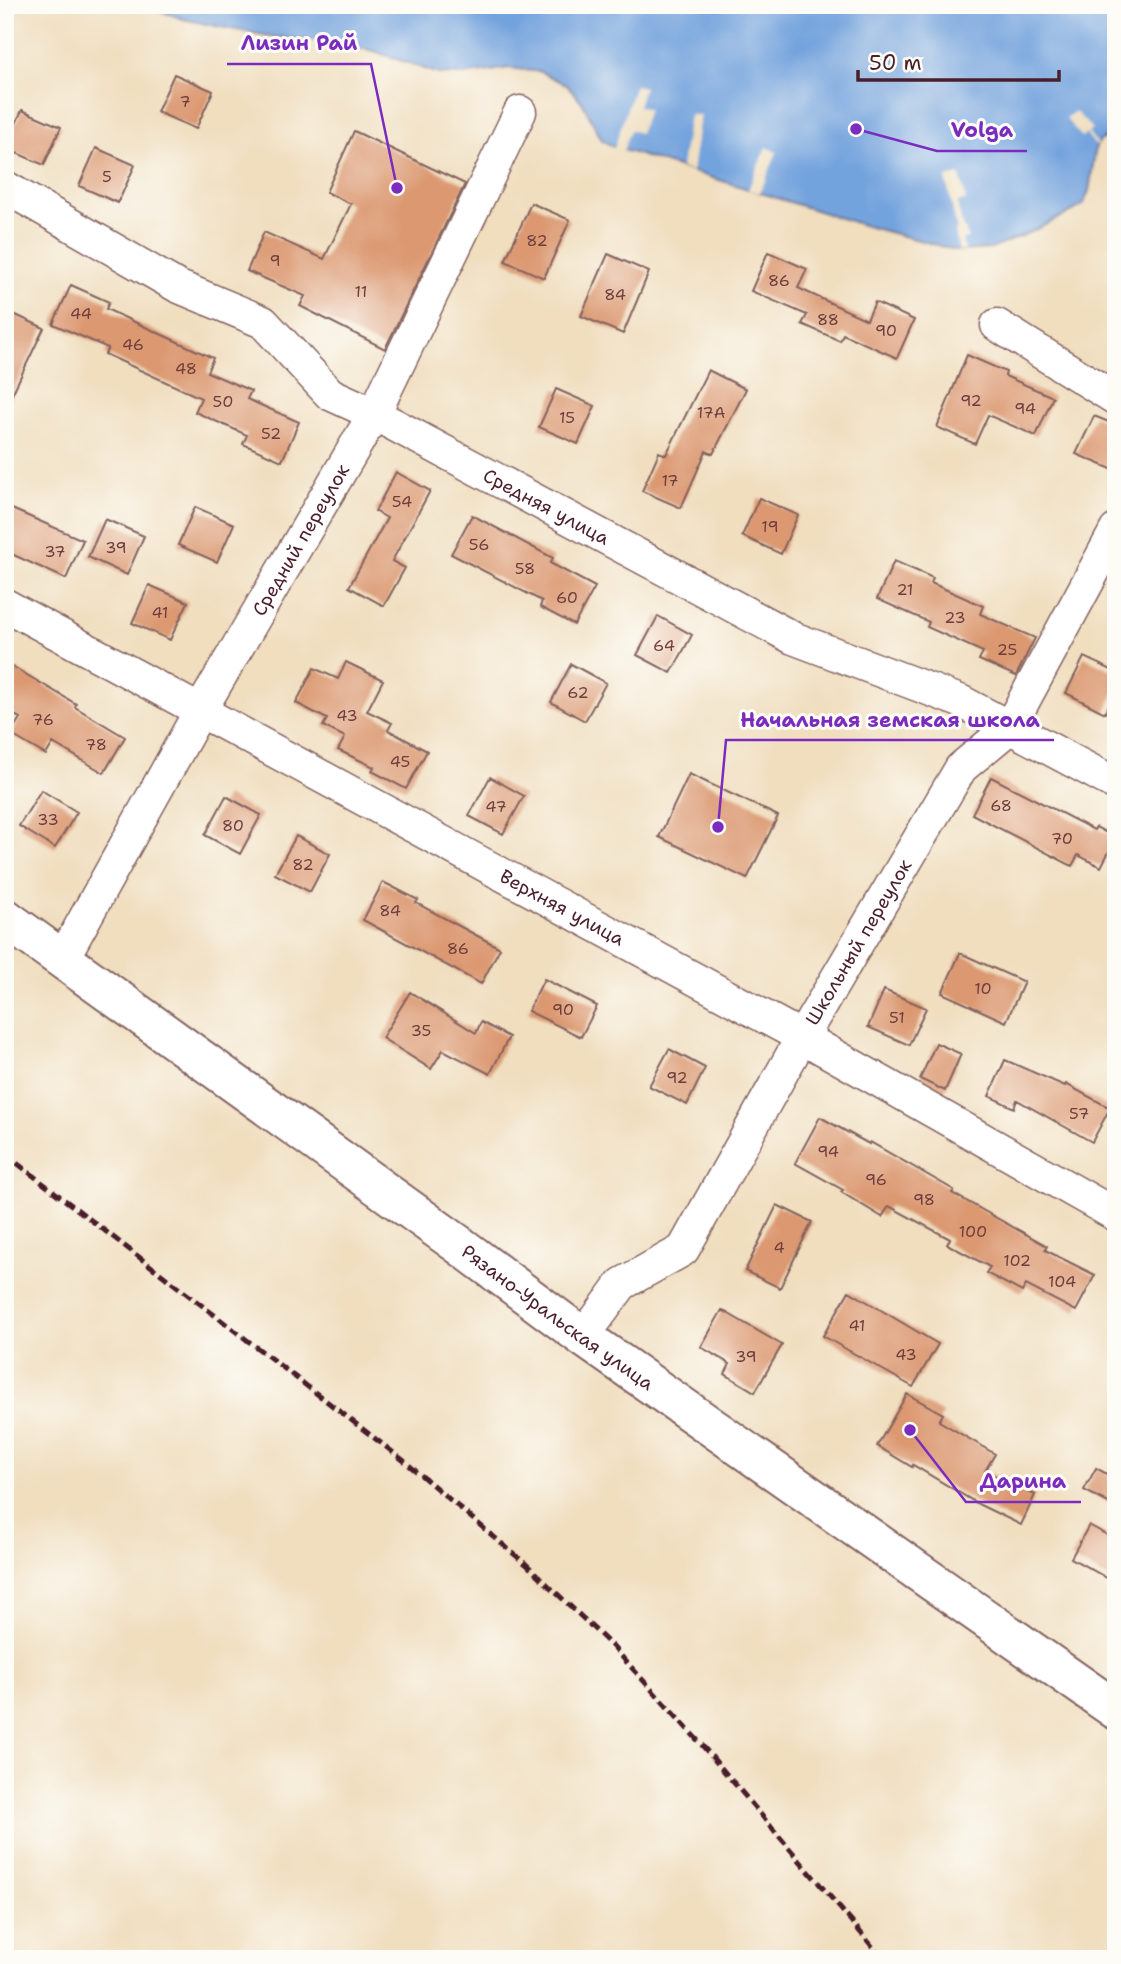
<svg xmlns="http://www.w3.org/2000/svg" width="1121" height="1964" font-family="'Shantell Sans',sans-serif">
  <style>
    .water { fill: #73a3dd; stroke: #5e6184; stroke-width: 2 }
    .pier { fill: #f0debf }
    .building { fill: #db9871 }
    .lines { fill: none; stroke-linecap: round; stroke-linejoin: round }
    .minor-casing { stroke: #84625f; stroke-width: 35 }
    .major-casing { stroke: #84625f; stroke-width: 42 }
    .minor { stroke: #fff; stroke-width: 32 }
    .major { stroke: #fff; stroke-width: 38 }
    .rail { stroke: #4a1f2b; stroke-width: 5; stroke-dasharray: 10 5; stroke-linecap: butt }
    .labels { text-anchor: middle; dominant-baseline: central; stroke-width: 6; stroke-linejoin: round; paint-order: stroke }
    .number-label { font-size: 16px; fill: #6e3d3c }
    .street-label { font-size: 19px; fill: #4a1f2b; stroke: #fdfcf7 }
    .leader { fill: none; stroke: #7b2cbf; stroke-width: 2.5 }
    .callout-dot { fill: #7b2cbf; stroke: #fdfcf7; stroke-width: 2.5 }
    .callout-label { font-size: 21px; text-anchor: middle; font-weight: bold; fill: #7b2cbf; stroke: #fdfcf7; stroke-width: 6; stroke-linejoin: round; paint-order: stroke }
  </style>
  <rect width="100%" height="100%" fill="#fdfcf7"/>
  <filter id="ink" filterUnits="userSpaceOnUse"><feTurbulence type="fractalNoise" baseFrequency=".0143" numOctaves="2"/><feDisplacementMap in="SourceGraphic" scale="14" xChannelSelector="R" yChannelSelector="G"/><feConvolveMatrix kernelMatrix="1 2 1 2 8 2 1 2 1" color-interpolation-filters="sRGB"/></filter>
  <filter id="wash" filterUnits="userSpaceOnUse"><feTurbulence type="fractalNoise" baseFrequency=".00686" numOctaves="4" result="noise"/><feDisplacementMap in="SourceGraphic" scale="28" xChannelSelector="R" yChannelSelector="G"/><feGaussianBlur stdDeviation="1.57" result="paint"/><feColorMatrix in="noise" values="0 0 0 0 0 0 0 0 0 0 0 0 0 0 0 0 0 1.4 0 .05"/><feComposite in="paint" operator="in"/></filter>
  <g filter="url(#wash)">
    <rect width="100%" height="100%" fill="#f0debf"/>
    <!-- water -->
    <path class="water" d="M 145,5 L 1116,5 L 1116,133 L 1101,140 L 1096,146 L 1089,191 L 1083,205 L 1075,210 L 1033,231 L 991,249 L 959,251 L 866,226 L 614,147 L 602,140 L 582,102 L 567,85 L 541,72 L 509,68 L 464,75 L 439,74 L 374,51 L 325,41 L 275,37 L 226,28 L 183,19 Z"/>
    <!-- pier -->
    <path class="pier" d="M 635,85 L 644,87 L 638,106 L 648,109 L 640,133 L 630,130 L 622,154 L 613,151 Z
      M 1075,111 L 1092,129 L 1088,133 L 1098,144 L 1096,146 L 1086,134 L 1082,137 L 1066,119 Z
      M 689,115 L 700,115 L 692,172 L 681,168 Z
      M 766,147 L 777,152 L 760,193 L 748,190 Z
      M 960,175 L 966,200 L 957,203 L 963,228 L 965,228 L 968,238 L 962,240 L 965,251 L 959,251 L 955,231 L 957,230 L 946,178 Z"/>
    <g id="blocks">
      <!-- building -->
      <path class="building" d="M 174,74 L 213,91 L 196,129 L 157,112 Z
        M 22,110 L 61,127 L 44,165 L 5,148 Z
        M 354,131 L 465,184 L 385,349 L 300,306 L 305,296 L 247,271 L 264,232 L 324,259 L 351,204 L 326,192 Z
        M 96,148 L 135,165 L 118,203 L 79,186 Z
        M 531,203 L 570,220 L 544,278 L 505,261 Z
        M 768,252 L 807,269 L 798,288 L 867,320 L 875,302 L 914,320 L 897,358 L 843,334 L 840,341 L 802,324 L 807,315 L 751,291 Z
        M 608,254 L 649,272 L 623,334 L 581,316 Z
        M 71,285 L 109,302 L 106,309 L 213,358 L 207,372 L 251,391 L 247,399 L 299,422 L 282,461 L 243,444 L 247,435 L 195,412 L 201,398 L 105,354 L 108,348 L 53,324 Z
        M 5,310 L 44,328 L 5,409 Z
        M 967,355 L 1006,372 L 1005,376 L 1053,397 L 1036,436 L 988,415 L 975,444 L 937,427 Z
        M 708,370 L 746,389 L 713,454 L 706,451 L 681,508 L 642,491 L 659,452 L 666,455 Z
        M 556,389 L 595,406 L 578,444 L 539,427 Z
        M 1094,416 L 1116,425 L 1116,471 L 1076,454 Z
        M 396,472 L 430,491 L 392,561 L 405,568 L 384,606 L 349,587 L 387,518 L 375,511 Z
        M 759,498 L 798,515 L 781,554 L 742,536 Z
        M 5,506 L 83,540 L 66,579 L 5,551 Z
        M 195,507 L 234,524 L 217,562 L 178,545 Z
        M 472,515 L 553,558 L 550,563 L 595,587 L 574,625 L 540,607 L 542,601 L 451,554 Z
        M 105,519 L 144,536 L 127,575 L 88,557 Z
        M 894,561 L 933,578 L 931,583 L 983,606 L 980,614 L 1035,638 L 1016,676 L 979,660 L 983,652 L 927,627 L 929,622 L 877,599 Z
        M 149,585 L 188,602 L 170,640 L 132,623 Z
        M 658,616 L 692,635 L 671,673 L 637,655 Z
        M 1084,657 L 1116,672 L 1116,690 L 1105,713 L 1066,693 Z
        M 5,662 L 76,704 L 75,707 L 125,737 L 104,773 L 53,743 L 46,755 L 10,734 L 20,718 L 5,710 Z
        M 346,662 L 383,680 L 367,711 L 392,723 L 388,730 L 427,751 L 406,789 L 372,771 L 374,767 L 338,750 L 345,737 L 323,726 L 327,719 L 296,703 L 314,668 L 338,679 Z
        M 571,664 L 606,683 L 585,721 L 551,702 Z
        M 689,774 L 778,816 L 747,879 L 659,837 Z
        M 490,777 L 524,796 L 503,834 L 469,816 Z
        M 991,777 L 1094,830 L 1096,827 L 1116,838 L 1101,867 L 1078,855 L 1072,866 L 972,814 Z
        M 41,790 L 77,812 L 55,848 L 19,826 Z
        M 226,796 L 261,815 L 240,854 L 205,835 Z
        M 296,836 L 330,854 L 310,892 L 275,874 Z
        M 383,882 L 418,900 L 416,903 L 500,948 L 481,984 L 363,920 Z
        M 960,953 L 1024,982 L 1006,1022 L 942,993 Z
        M 544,979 L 597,1006 L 581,1037 L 528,1011 Z
        M 884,990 L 926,1008 L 909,1045 L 868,1027 Z
        M 410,992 L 476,1033 L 481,1022 L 509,1037 L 490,1074 L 443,1050 L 431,1069 L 382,1038 Z
        M 936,1043 L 961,1054 L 945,1091 L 920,1079 Z
        M 669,1049 L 705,1068 L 687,1105 L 649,1086 Z
        M 1005,1060 L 1065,1086 L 1066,1084 L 1110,1108 L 1092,1142 L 1017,1100 L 1014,1108 L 989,1096 Z
        M 820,1117 L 869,1144 L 870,1142 L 954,1190 L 952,1193 L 1047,1246 L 1045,1250 L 1095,1275 L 1076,1311 L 1026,1285 L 1022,1292 L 986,1273 L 990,1267 L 947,1244 L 950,1239 L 889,1206 L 882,1217 L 841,1192 L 843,1190 L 795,1163 Z
        M 777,1205 L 812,1222 L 780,1288 L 745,1271 Z
        M 849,1291 L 938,1344 L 913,1387 L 823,1336 Z
        M 722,1310 L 782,1345 L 755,1392 L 725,1374 L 730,1364 L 701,1347 Z
        M 907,1394 L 943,1414 L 939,1421 L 995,1454 L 985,1471 L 1035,1495 L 1021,1525 L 980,1505 L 913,1465 L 912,1467 L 877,1446 Z
        M 1096,1468 L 1116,1479 L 1116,1507 L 1084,1490 Z
        M 1089,1525 L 1116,1540 L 1116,1583 L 1071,1558 Z"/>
    </g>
  </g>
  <g filter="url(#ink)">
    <use href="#blocks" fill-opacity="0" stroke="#84625f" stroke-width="2"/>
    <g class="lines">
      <!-- minor casing -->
      <g class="minor-casing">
        <g id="minor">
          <path id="s1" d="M 5,187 L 177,286 L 263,322 L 330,394 L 374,414 L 793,638 L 960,701 L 1116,784"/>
          <path d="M 997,325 L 1116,399"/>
          <path id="s2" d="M 5,605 L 802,1037 L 1116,1215"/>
          <path id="s3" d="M 63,958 L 200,711 L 374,414 L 520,112"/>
          <path id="s4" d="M 583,1337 L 622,1284 L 683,1250 L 802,1037 L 961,768 L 1009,728 L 1116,530"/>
        </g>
      </g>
      <!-- major casing -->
      <g class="major-casing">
        <g id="major">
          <path id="s5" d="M 5,918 L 462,1247 L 583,1337 L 1116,1710"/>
        </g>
      </g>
      <!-- minor -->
      <use href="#minor" class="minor"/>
      <!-- major -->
      <use href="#major" class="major"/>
      <!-- rail -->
      <path class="rail" d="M 5,1154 L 403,1460 L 526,1564 L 612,1646 L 701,1744 L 883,1959"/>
    </g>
  </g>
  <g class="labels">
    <!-- number labels -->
    <g class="number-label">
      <text x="185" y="101">7</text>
      <text x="107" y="176">5</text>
      <text x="537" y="240">82</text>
      <text x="275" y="260">9</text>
      <text x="779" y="280">86</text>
      <text x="361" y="291">11</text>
      <text x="615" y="294">84</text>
      <text x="81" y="313">44</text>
      <text x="828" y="319">88</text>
      <text x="886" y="330">90</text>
      <text x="133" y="344">46</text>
      <text x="186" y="368">48</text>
      <text x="971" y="400">92</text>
      <text x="223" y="401">50</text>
      <text x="1025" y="408">94</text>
      <text x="711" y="412">17А</text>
      <text x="567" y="417">15</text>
      <text x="271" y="433">52</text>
      <text x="670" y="480">17</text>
      <text x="402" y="501">54</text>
      <text x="770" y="526">19</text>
      <text x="479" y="544">56</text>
      <text x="116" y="547">39</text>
      <text x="55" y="551">37</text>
      <text x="525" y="568">58</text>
      <text x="905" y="589">21</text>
      <text x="567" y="597">60</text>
      <text x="160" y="612">41</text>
      <text x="955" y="617">23</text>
      <text x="664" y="645">64</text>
      <text x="1007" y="649">25</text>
      <text x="578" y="692">62</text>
      <text x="347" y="715">43</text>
      <text x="43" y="719">76</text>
      <text x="96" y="744">78</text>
      <text x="400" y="761">45</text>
      <text x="1001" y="805">68</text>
      <text x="496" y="806">47</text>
      <text x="48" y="819">33</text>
      <text x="233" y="825">80</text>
      <text x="1062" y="838">70</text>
      <text x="303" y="864">82</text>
      <text x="390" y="910">84</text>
      <text x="458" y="948">86</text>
      <text x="983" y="988">10</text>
      <text x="563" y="1009">90</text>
      <text x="897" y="1017">51</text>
      <text x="421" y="1030">35</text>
      <text x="677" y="1077">92</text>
      <text x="1079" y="1113">57</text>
      <text x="828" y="1151">94</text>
      <text x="876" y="1179">96</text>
      <text x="924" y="1199">98</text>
      <text x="973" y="1231">100</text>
      <text x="779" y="1247">4</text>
      <text x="1017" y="1260">102</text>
      <text x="1062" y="1281">104</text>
      <text x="857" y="1325">41</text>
      <text x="906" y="1354">43</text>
      <text x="746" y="1356">39</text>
    </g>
    <!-- street labels -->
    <g class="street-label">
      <text stroke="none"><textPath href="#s1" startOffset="634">Средняя улица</textPath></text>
      <text stroke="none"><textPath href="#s3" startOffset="481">Средний переулок</textPath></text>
      <text stroke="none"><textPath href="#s2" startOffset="634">Верхняя улица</textPath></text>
      <text stroke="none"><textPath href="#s4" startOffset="490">Школьный переулок</textPath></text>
      <text stroke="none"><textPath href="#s5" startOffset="682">Рязано-Уральская улица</textPath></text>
    </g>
  </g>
  <!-- callouts -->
  <path class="leader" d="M397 188L371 64H227M856 129L937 151H1027M718 827L726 740H1054M910 1430L966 1502H1081"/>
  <g class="callout-dot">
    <circle cx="397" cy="188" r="7"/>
    <circle cx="856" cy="129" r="7"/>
    <circle cx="718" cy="827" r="7"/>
    <circle cx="910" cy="1430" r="7"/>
  </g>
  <g class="callout-label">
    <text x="299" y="50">Лизин Рай</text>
    <text x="982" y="137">Volga</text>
    <text x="890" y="727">Начальная земская школа</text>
    <text x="1023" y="1488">Дарина</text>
  </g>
  <!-- margin -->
  <rect width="1121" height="1964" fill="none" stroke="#fdfcf7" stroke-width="28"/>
  <!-- scale -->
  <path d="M858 70v10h201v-10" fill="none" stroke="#4a1f2b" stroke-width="3.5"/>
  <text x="869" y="70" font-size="21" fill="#4a1f2b" stroke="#fdfcf7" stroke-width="5" paint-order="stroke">50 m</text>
</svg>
